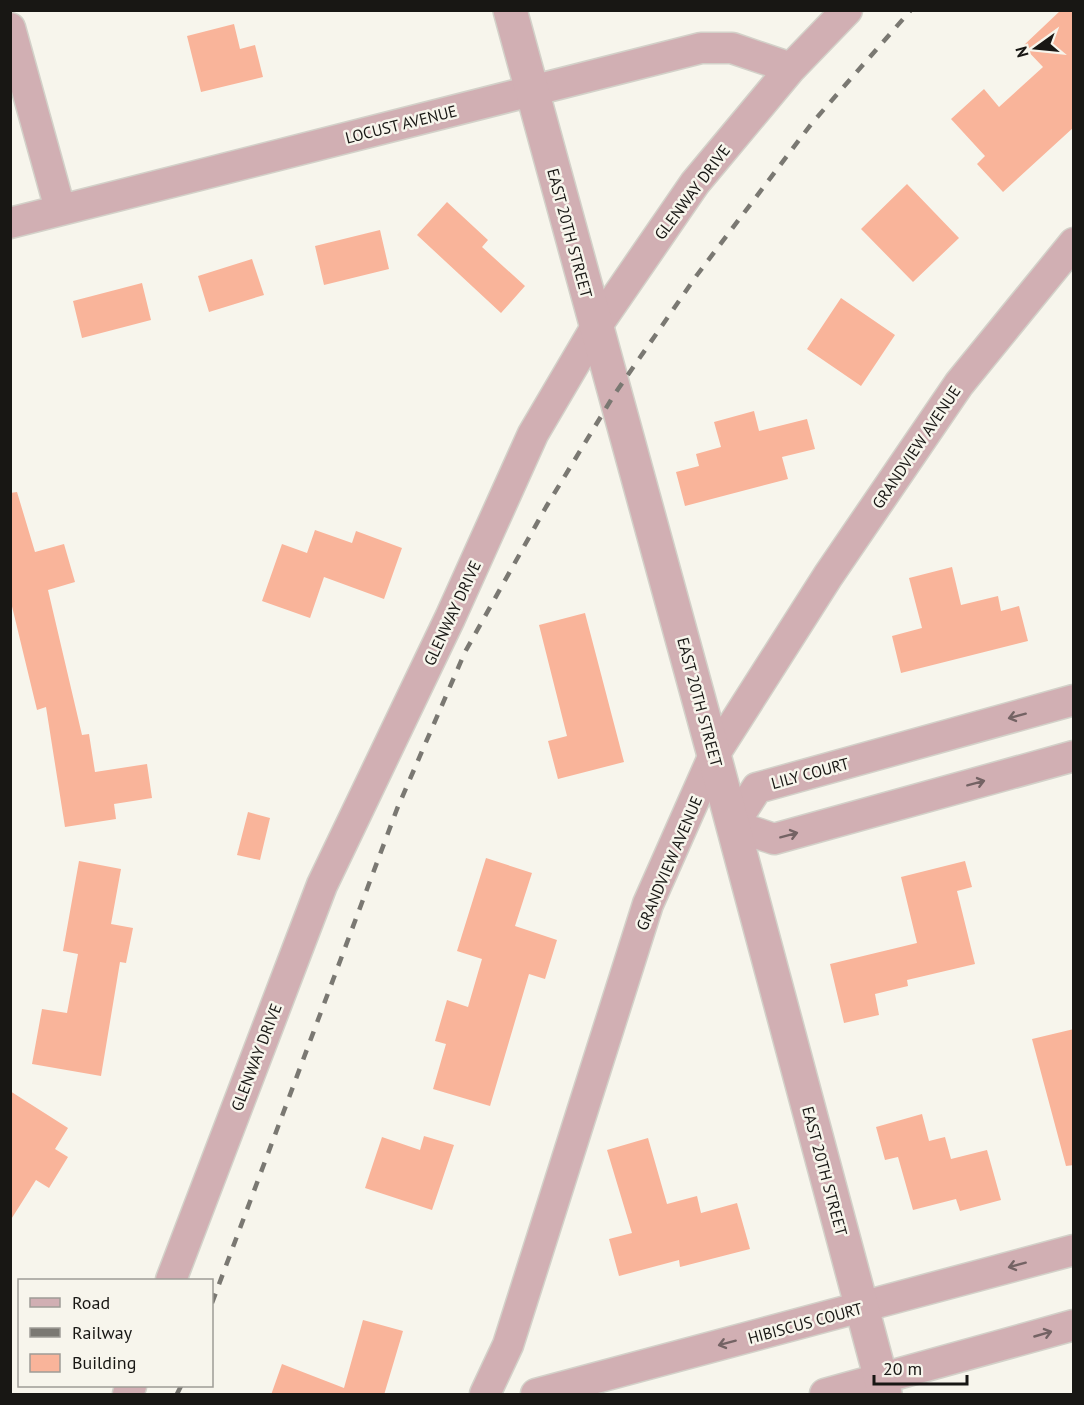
<svg xmlns="http://www.w3.org/2000/svg" width="1084" height="1405" font-family="'PT Sans',sans-serif">
  <style>
    .building { fill: #f9b49a }
    .lines { fill: none; stroke-linecap: round; stroke-linejoin: round }
    .minor-casing { stroke: #d3d1c9; stroke-width: 33 }
    .tertiary-casing { stroke: #d3d1c9; stroke-width: 36 }
    .minor { stroke: #d1afb3; stroke-width: 30 }
    .tertiary { stroke: #d1afb3; stroke-width: 33 }
    .rail { stroke: #7a7872; stroke-width: 4.5; stroke-dasharray: 10 10; stroke-linecap: butt }
    .oneway { stroke: #746364 }
    .labels { text-anchor: middle; dominant-baseline: central; stroke-width: 5; stroke-linejoin: round; paint-order: stroke }
    .street-label { font-size: 16px; fill: #181714; stroke: #f7f5ec }
  </style>
  <rect width="100%" height="100%" fill="#f7f5ec"/>
  <!-- building -->
  <path class="building" d="M 1061,10 L 1074,10 L 1074,127 L 1003,192 L 977,164 L 985,156 L 951,119 L 984,89 L 999,107 L 1043,67 L 1023,46 Z
    M 234,24 L 240,49 L 255,45 L 263,77 L 201,92 L 187,36 Z
    M 907,184 L 959,238 L 913,282 L 861,229 Z
    M 447,202 L 488,240 L 482,247 L 525,286 L 501,313 L 417,235 Z
    M 380,230 L 389,269 L 324,285 L 315,246 Z
    M 252,259 L 264,295 L 209,312 L 198,276 Z
    M 142,283 L 151,320 L 82,338 L 73,301 Z
    M 841,298 L 895,335 L 861,386 L 807,349 Z
    M 754,411 L 759,431 L 807,419 L 815,449 L 782,457 L 788,479 L 685,506 L 676,472 L 699,466 L 696,454 L 721,447 L 714,422 Z
    M 17,492 L 35,552 L 64,544 L 75,582 L 48,590 L 82,735 L 89,734 L 95,772 L 147,764 L 152,798 L 114,804 L 116,819 L 65,827 L 46,707 L 37,710 L 10,598 L 10,493 Z
    M 315,530 L 352,543 L 356,531 L 402,548 L 384,599 L 324,577 L 310,618 L 262,601 L 282,544 L 307,553 Z
    M 952,567 L 961,605 L 998,596 L 1001,611 L 1019,606 L 1028,641 L 901,673 L 892,636 L 922,628 L 909,578 Z
    M 585,613 L 624,762 L 558,779 L 548,741 L 567,736 L 539,625 Z
    M 248,812 L 270,818 L 260,860 L 237,855 Z
    M 486,858 L 532,873 L 515,926 L 557,940 L 545,979 L 529,974 L 490,1106 L 433,1089 L 446,1044 L 435,1041 L 447,1000 L 468,1007 L 482,959 L 457,951 Z
    M 79,861 L 121,869 L 111,924 L 133,928 L 126,963 L 120,962 L 101,1076 L 32,1064 L 42,1009 L 67,1013 L 78,954 L 63,951 Z
    M 965,861 L 972,887 L 957,891 L 975,964 L 907,980 L 908,986 L 875,994 L 879,1015 L 844,1023 L 830,964 L 917,943 L 901,877 Z
    M 1074,1029 L 1074,1165 L 1066,1166 L 1032,1039 Z
    M 10,1091 L 68,1128 L 55,1149 L 68,1157 L 49,1188 L 36,1180 L 10,1221 Z
    M 922,1114 L 929,1141 L 945,1137 L 951,1159 L 987,1150 L 1001,1200 L 960,1211 L 956,1199 L 913,1210 L 898,1157 L 885,1160 L 876,1127 Z
    M 424,1136 L 454,1145 L 432,1210 L 365,1188 L 382,1137 L 420,1150 Z
    M 648,1138 L 667,1204 L 697,1196 L 701,1213 L 737,1203 L 750,1249 L 680,1267 L 679,1260 L 619,1276 L 609,1239 L 632,1233 L 607,1150 Z
    M 363,1320 L 403,1331 L 384,1395 L 271,1395 L 282,1364 L 344,1388 Z"/>
  <g class="lines">
    <!-- minor casing -->
    <g class="minor-casing">
      <path id="minor" d="M 10,28 L 60,209
        M 10,223 L 701,48 L 732,48 L 791,68
        M 1074,700 L 757,788 L 733,825 L 774,839 L 1074,756
        M 171,1280 L 322,885 L 450,618 L 533,434 L 596,327 L 695,183 L 791,68 L 847,10
        M 128,1394 L 131,1386
        M 485,1394 L 508,1345 L 648,904 L 714,755 L 828,576 L 959,384 L 1074,243
        M 536,1394 L 1074,1250
        M 825,1394 L 1074,1325"/>
    </g>
    <!-- tertiary casing -->
    <g class="tertiary-casing">
      <path id="tertiary" d="M 510,10 L 714,755 L 885,1394"/>
    </g>
    <!-- minor -->
    <use href="#minor" class="minor"/>
    <!-- tertiary -->
    <use href="#tertiary" class="tertiary"/>
    <!-- rail -->
    <path class="rail" d="M 212,1303 L 397,809 L 465,652 L 546,507 L 614,395 L 697,275 L 812,123 L 911,10
      M 177,1394 L 181,1386"/>
  </g>
  <!-- one-way arrows -->
  <defs><path id="oneway-shaft" d="M-6 0H5M1.5-3L5.5 0L1.5 3" fill="none" stroke-width="1.6" stroke-linecap="round" stroke-linejoin="round" transform="scale(1.5)"/></defs>
  <g class="oneway">
    <use href="#oneway-shaft" transform="translate(1017 716) rotate(165)"/>
    <use href="#oneway-shaft" transform="translate(976 783) rotate(-15)"/>
    <use href="#oneway-shaft" transform="translate(789 835) rotate(-15)"/>
    <use href="#oneway-shaft" transform="translate(1017 1265) rotate(165)"/>
    <use href="#oneway-shaft" transform="translate(1043 1334) rotate(-16)"/>
    <use href="#oneway-shaft" transform="translate(727 1343) rotate(165)"/>
  </g>
  <g class="labels">
    <!-- street labels -->
    <g class="street-label">
      <text transform="translate(401 124) rotate(-14)">LOCUST AVENUE</text>
      <text transform="translate(692 192) rotate(-53)">GLENWAY DRIVE</text>
      <text transform="translate(570 233) rotate(75)">EAST 20TH STREET</text>
      <text transform="translate(916 447) rotate(-56)">GRANDVIEW AVENUE</text>
      <text transform="translate(452 613) rotate(-65)">GLENWAY DRIVE</text>
      <text transform="translate(700 702) rotate(75)">EAST 20TH STREET</text>
      <text transform="translate(810 773) rotate(-15)">LILY COURT</text>
      <text transform="translate(669 863) rotate(-67)">GRANDVIEW AVENUE</text>
      <text transform="translate(256 1057) rotate(-69)">GLENWAY DRIVE</text>
      <text transform="translate(825 1171) rotate(75)">EAST 20TH STREET</text>
      <text transform="translate(805 1323) rotate(-15)">HIBISCUS COURT</text>
    </g>
  </g>
  <!-- border -->
  <rect width="1084" height="1405" fill="none" stroke="#181714" stroke-width="24"/>
  <!-- legend -->
  <rect x="18" y="1279" width="195" height="108" fill="#f7f5ec" stroke="#9e9c96" stroke-width="1.5"/>
  <rect x="30" y="1298" width="30" height="9" fill="#d1afb3" stroke="#9e9c96" stroke-width="1.5"/>
  <text x="72" y="1309" font-size="18" fill="#181714">Road</text>
  <rect x="30" y="1328" width="30" height="9" fill="#7a7872" stroke="#9e9c96" stroke-width="1.5"/>
  <text x="72" y="1339" font-size="18" fill="#181714">Railway</text>
  <rect x="30" y="1354" width="30" height="18" fill="#f9b49a" stroke="#9e9c96" stroke-width="1.5"/>
  <text x="72" y="1369" font-size="18" fill="#181714">Building</text>
  <!-- north arrow -->
  <g transform="translate(1036 48) rotate(255)" stroke="#f7f5ec" stroke-width="4.5" paint-order="stroke">
  <path d="M0-4.5L10 22L0 15L-10 22Z" fill="#181714"/>
  <text y="-9" font-size="16" font-weight="bold" text-anchor="middle" fill="#181714">N</text>
  </g>
  <!-- scale -->
  <path d="M874 1375v9h93v-9" fill="none" stroke="#181714" stroke-width="3"/>
  <text x="883" y="1375" font-size="18" fill="#181714" stroke="#f7f5ec" stroke-width="4.5" paint-order="stroke">20 m</text>
</svg>
